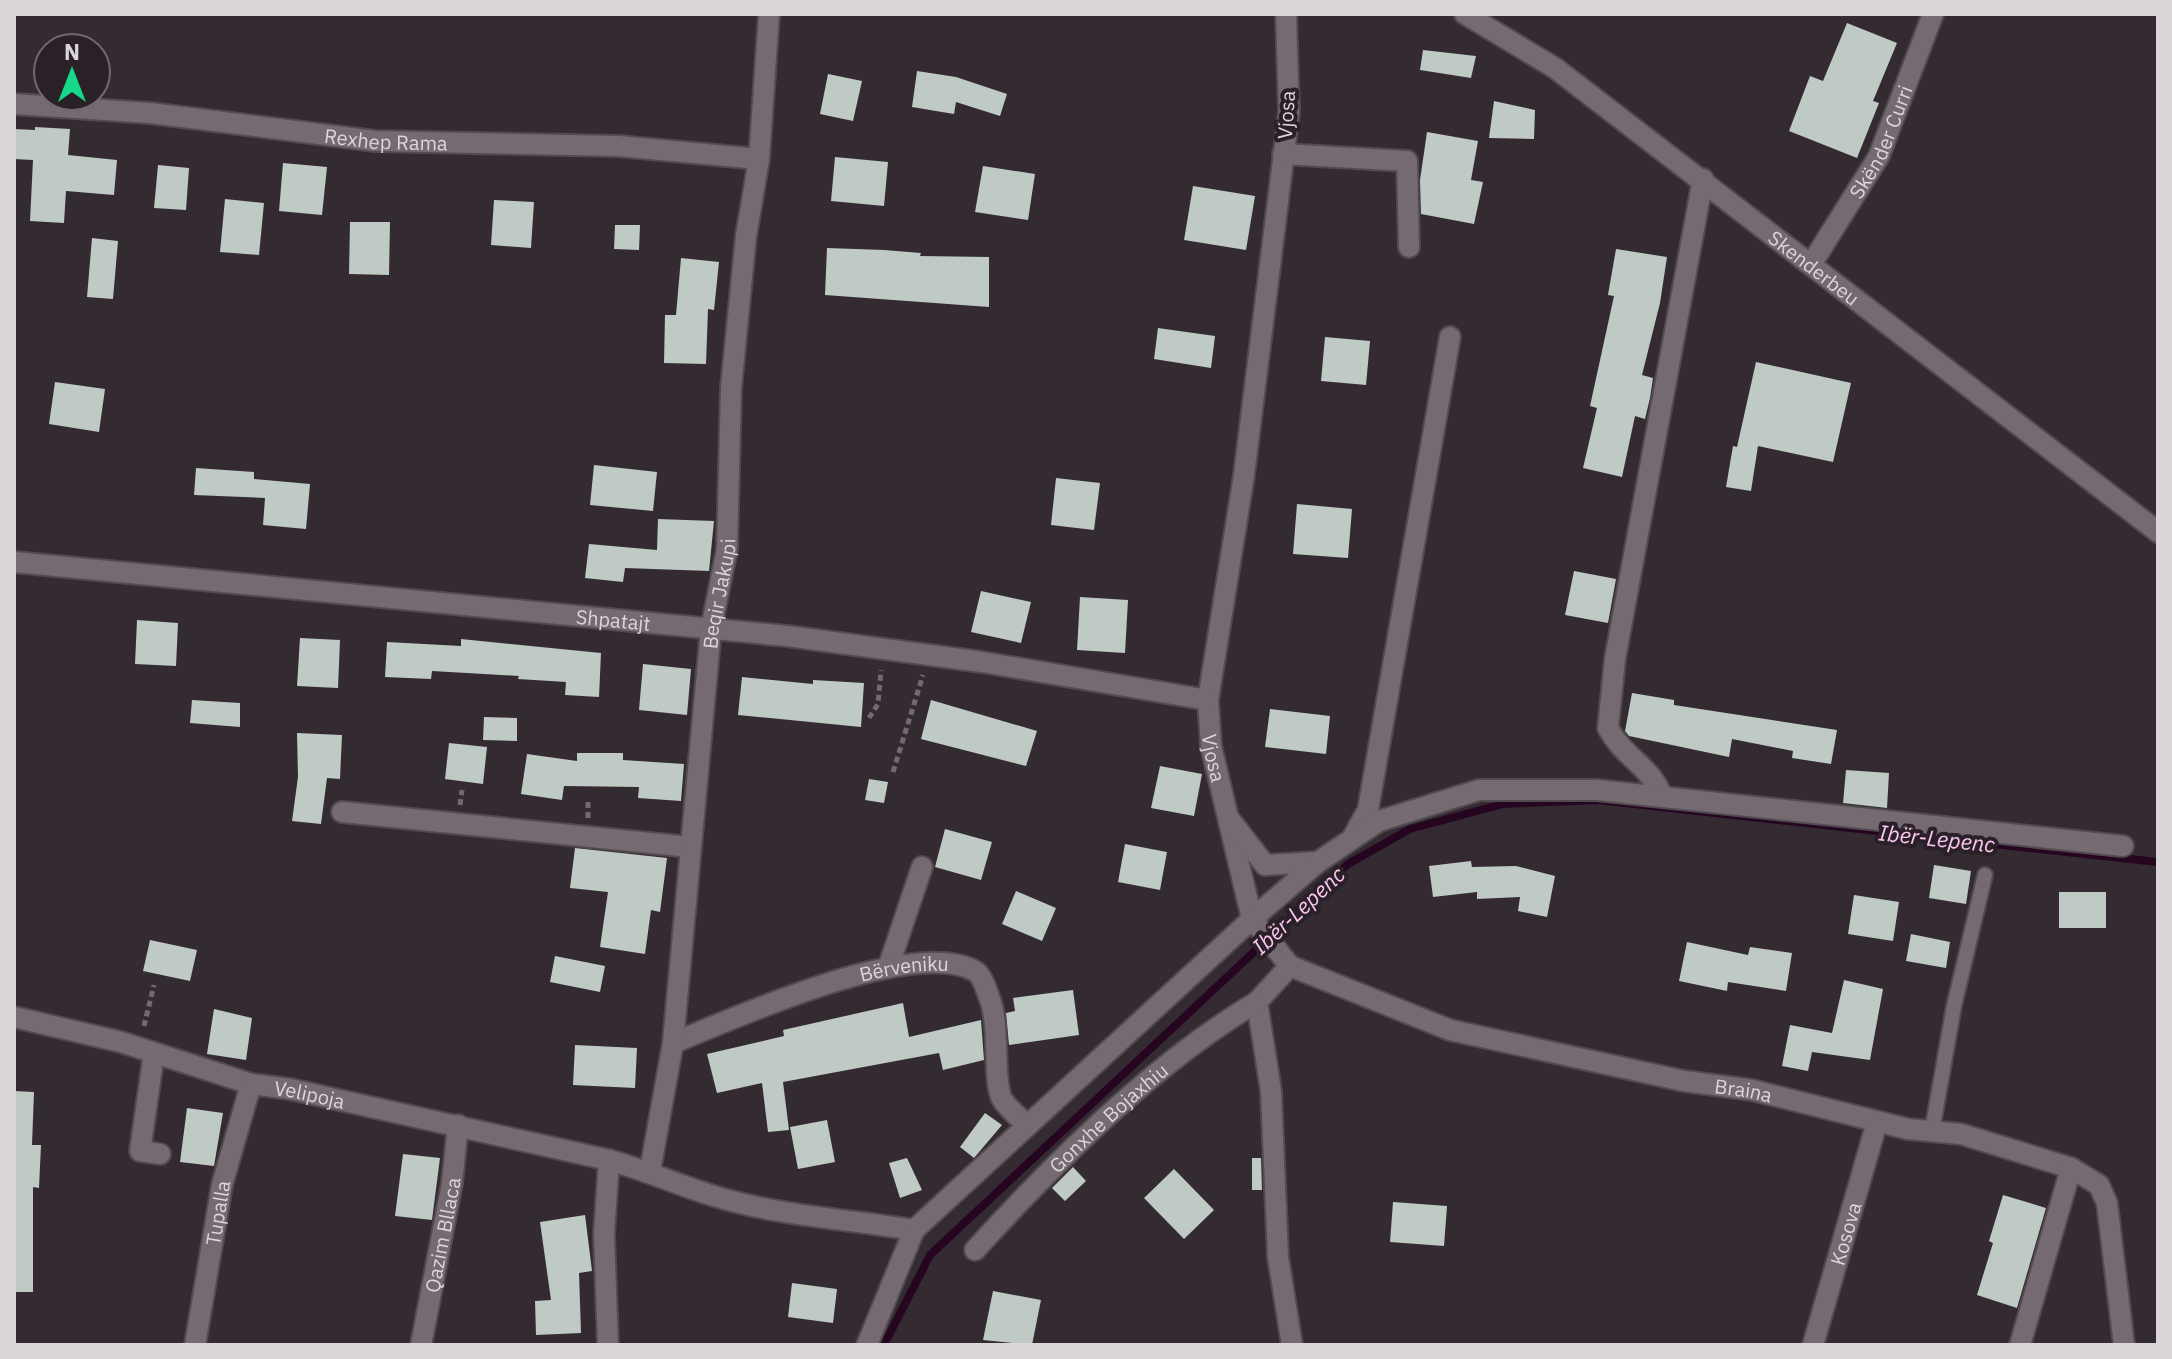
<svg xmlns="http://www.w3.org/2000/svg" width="2172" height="1359" font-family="'IBM Plex Sans',sans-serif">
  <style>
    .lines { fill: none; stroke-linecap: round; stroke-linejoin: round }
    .stream { stroke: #260521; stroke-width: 8 }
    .building { fill: #becac3 }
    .lane-casing { stroke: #514a4f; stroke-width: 18 }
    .street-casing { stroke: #514a4f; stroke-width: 24 }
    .path { stroke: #726a70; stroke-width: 5; stroke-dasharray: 6 4; stroke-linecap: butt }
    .lane { stroke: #756a72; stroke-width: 14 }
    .street { stroke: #756a72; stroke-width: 20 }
    .labels { text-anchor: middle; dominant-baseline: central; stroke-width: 8; stroke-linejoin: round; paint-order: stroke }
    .street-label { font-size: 20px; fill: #dbd6da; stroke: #2a2128 }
    .water-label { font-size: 22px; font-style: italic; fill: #fcc6f0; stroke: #2a2128 }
  </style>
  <rect width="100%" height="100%" fill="#342b32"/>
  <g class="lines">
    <!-- stream -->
    <path class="stream" d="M 884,1345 L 930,1255 L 1348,864 L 1410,829 L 1503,804 L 1598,800 L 2157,862"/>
  </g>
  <!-- building -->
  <path class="building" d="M 1847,23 L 1897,43 L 1873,101 L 1879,103 L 1857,158 L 1789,131 L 1810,76 L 1823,81 Z
    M 1423,50 L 1476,56 L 1471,78 L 1420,70 Z
    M 917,71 L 956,77 L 1007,94 L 1000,116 L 956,102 L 954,114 L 912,107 Z
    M 828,74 L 862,81 L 853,121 L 820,114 Z
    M 1494,101 L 1535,110 L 1534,139 L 1489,138 Z
    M 35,127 L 70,129 L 68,155 L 117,160 L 114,195 L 66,191 L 64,223 L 30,221 L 33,160 L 14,159 L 14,129 L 35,130 Z
    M 1427,132 L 1478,141 L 1471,180 L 1483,182 L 1474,224 L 1421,214 L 1420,180 Z
    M 835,157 L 888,162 L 884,206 L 831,201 Z
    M 283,163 L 327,167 L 322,215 L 279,211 Z
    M 158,165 L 189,168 L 186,210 L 154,208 Z
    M 983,166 L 1035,174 L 1028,220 L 975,212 Z
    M 1193,186 L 1255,196 L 1246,250 L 1184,240 Z
    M 225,199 L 264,203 L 259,255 L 220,252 Z
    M 494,200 L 534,202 L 531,248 L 491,245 Z
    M 350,222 L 390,222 L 389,275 L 349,274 Z
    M 615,225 L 640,225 L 639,250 L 614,249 Z
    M 92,238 L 118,241 L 113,299 L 87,297 Z
    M 827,248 L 884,250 L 921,253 L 920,256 L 989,257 L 989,307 L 825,295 Z
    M 1616,249 L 1667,257 L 1660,303 L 1642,375 L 1653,378 L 1650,398 L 1645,419 L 1635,416 L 1622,477 L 1583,468 L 1597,408 L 1590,406 L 1614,296 L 1608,295 Z
    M 681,258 L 719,262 L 714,310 L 708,309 L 706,364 L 664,363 L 665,315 L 676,315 Z
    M 1158,328 L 1215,336 L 1211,368 L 1154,359 Z
    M 1325,337 L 1370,341 L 1366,385 L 1321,381 Z
    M 1756,362 L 1851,383 L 1833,462 L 1758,446 L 1751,491 L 1726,487 L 1733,446 L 1737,447 Z
    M 55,382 L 105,389 L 99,432 L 49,424 Z
    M 594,465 L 657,472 L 653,511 L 590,505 Z
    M 196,468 L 254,472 L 254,479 L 310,484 L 306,529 L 263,525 L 265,498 L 194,495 Z
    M 1056,478 L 1100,483 L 1094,530 L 1051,525 Z
    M 1297,504 L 1352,509 L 1348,558 L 1293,554 Z
    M 658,519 L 714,521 L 709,571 L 625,568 L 623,582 L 585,578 L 589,544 L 657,550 Z
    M 1574,571 L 1616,579 L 1608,623 L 1565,615 Z
    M 981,591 L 1031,602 L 1021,643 L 971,632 Z
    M 1080,597 L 1128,600 L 1125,653 L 1077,650 Z
    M 137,620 L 178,623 L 176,666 L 135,664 Z
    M 300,638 L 340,640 L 338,688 L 297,686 Z
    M 461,639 L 601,653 L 599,697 L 565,695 L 566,682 L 518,679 L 519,676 L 432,671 L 431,679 L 385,677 L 387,642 L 461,646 Z
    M 643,664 L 691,669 L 687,715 L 639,710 Z
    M 742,677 L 813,684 L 813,680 L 864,683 L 861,727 L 738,715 Z
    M 1632,693 L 1674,700 L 1674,705 L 1837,730 L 1831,764 L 1792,758 L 1793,751 L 1732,739 L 1729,757 L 1629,736 L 1625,731 Z
    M 192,700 L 240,703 L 240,727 L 190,723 Z
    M 931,700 L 1037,731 L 1026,766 L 921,739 Z
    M 1270,709 L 1330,716 L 1326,754 L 1265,747 Z
    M 484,717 L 517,718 L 517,741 L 483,740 Z
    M 297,733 L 342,735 L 340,779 L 327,778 L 321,824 L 292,821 L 298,777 Z
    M 449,743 L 487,747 L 483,784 L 445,779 Z
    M 577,753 L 623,753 L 623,760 L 684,764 L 681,801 L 638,798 L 639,787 L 564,786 L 562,800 L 521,794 L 527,754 L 577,761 Z
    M 1160,766 L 1202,774 L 1194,816 L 1151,808 Z
    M 1846,770 L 1889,773 L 1887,808 L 1843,803 Z
    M 869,779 L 888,782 L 884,803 L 865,800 Z
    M 945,829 L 992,842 L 981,880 L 935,867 Z
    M 1125,844 L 1167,852 L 1160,890 L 1118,882 Z
    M 575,848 L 667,858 L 660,912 L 651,910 L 645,954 L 600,947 L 608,892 L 570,888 Z
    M 1471,861 L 1472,867 L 1516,866 L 1555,876 L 1547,917 L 1518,911 L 1520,897 L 1477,899 L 1477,892 L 1433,897 L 1429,866 Z
    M 1934,865 L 1971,871 L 1966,904 L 1929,898 Z
    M 1016,891 L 1056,908 L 1042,941 L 1002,924 Z
    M 2059,892 L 2106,892 L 2106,928 L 2059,928 Z
    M 1854,895 L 1899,902 L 1893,941 L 1848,934 Z
    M 1911,934 L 1950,942 L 1946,968 L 1906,961 Z
    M 150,940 L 197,950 L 190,981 L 143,971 Z
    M 1687,942 L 1748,955 L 1750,947 L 1792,953 L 1786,991 L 1728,982 L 1727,991 L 1679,981 Z
    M 555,956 L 605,966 L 600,992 L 550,982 Z
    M 1844,980 L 1883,989 L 1870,1060 L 1812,1052 L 1808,1071 L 1782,1066 L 1790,1025 L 1832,1033 Z
    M 1073,990 L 1079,1035 L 1009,1045 L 1006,1013 L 1015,1011 L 1013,998 Z
    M 903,1003 L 909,1037 L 981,1020 L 984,1060 L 943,1070 L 939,1053 L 783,1082 L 789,1130 L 768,1132 L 762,1083 L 717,1093 L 707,1054 L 784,1036 L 783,1030 Z
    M 214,1009 L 252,1018 L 246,1060 L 207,1054 Z
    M 575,1045 L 637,1048 L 635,1088 L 573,1085 Z
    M 14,1091 L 34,1092 L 32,1145 L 41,1145 L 39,1188 L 33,1187 L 33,1292 L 14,1292 Z
    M 187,1108 L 223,1113 L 214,1166 L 180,1162 Z
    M 985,1113 L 1002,1125 L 974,1158 L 960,1147 Z
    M 827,1120 L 835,1162 L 798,1169 L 790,1127 Z
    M 403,1154 L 440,1158 L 432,1220 L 395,1216 Z
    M 907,1158 L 922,1190 L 900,1198 L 889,1163 Z
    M 1252,1158 L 1261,1158 L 1262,1190 L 1252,1190 Z
    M 1073,1167 L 1086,1181 L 1065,1201 L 1052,1188 Z
    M 1174,1169 L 1214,1210 L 1184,1239 L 1144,1198 Z
    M 2003,1195 L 2046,1208 L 2017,1308 L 1977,1295 L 1993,1243 L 1989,1241 Z
    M 1393,1202 L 1447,1206 L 1444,1246 L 1390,1242 Z
    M 585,1215 L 592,1271 L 579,1273 L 581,1333 L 536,1335 L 535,1301 L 551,1300 L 540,1222 Z
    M 792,1283 L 837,1289 L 833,1323 L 788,1317 Z
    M 993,1291 L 1041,1300 L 1032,1345 L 983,1340 Z"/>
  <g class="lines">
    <!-- lane casing -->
    <g class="lane-casing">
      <path id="lane" d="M 1932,1131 L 1954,1006 L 1985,875"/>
    </g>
    <!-- street casing -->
    <g class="street-casing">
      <g id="street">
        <path id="s1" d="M 1286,14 L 1289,112 L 1244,475 L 1208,700 L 1211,746 L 1252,919 L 1290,966 L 1450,1030 L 1684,1081 L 1752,1090 L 1908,1129 L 1961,1134 L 2071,1168 L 2099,1185 L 2107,1203 L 2124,1345"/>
        <path id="s2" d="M 1465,14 L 1555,68 L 2158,532"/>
        <path id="s3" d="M 14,104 L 150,113 L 375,141 L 618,146 L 759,159"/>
        <path d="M 1283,154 L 1407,161 L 1409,247"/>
        <path id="s4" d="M 1812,263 L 1879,156 L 1933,14"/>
        <path id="s5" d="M 14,562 L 787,636 L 982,662 L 1208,700"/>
        <path d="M 1661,794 C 1649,765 1624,758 1608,728 L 1615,659 L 1703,179"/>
        <path d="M 342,812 L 690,847"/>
        <path d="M 1230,820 L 1265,865 L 1318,862"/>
        <path d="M 1354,835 L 1368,810 L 1450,337"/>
        <path d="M 1290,966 L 1257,1002 L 1271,1091 L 1278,1257 L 1292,1345"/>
        <path d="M 888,968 L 922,867"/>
        <path id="s6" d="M 14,1017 L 121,1042 L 251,1084 L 290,1089 L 609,1160 C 645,1170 678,1185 714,1196 C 779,1216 847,1219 914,1230"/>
        <path id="s7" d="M 673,1043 C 737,1017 913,937 975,971 C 982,975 986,989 989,997 C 1001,1025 992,1079 1002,1099 C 1007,1108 1020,1118 1027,1125"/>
        <path d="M 154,1053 L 140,1151 L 160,1154"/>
        <path id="s8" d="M 650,1171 L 673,1043 L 711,629 L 727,549 L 731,388 L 746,236 L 759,159 L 769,14"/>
        <path id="s9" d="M 975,1250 C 1052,1165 1158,1060 1257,1002"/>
        <path id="s10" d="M 195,1345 L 222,1185 L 251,1084"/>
        <path id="s11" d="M 421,1345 L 452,1183 L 458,1125"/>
        <path d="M 608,1345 L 604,1234 L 609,1160"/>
        <path d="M 867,1345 L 914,1230 L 1252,919 L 1318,862 L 1379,821 L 1479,790 L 1597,790 L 2123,846"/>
        <path id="s12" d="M 1813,1345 L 1877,1122"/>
        <path d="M 2020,1345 L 2071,1168"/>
      </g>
    </g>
    <!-- path -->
    <path class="path" d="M 869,718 L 878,704 L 881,670
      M 893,772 L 923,675
      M 460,805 L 462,790
      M 588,818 L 588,799
      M 144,1026 L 154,985"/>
    <!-- lane -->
    <use href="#lane" class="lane"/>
    <!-- street -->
    <use href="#street" class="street"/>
  </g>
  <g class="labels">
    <!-- street labels -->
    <g class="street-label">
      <text transform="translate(1286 115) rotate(-86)">Vjosa</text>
      <text stroke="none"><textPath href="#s3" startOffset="374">Rexhep Rama</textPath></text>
      <text stroke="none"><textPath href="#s4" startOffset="140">Skënder Curri</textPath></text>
      <text stroke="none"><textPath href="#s2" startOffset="432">Skenderbeu</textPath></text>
      <text stroke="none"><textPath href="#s8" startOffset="582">Beqir Jakupi</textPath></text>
      <text stroke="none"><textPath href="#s5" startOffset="602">Shpatajt</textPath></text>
      <text stroke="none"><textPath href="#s1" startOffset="750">Vjosa</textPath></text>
      <text stroke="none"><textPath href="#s7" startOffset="244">Bërveniku</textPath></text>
      <text stroke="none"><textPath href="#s1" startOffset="1448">Braina</textPath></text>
      <text stroke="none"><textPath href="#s6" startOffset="306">Velipoja</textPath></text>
      <text stroke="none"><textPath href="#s9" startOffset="188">Gonxhe Bojaxhiu</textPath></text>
      <text stroke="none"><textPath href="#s10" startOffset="134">Tupalla</textPath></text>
      <text stroke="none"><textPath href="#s12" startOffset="116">Kosova</textPath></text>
      <text stroke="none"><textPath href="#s11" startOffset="112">Qazim Bllaca</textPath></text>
    </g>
    <!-- water labels -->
    <g class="water-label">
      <text transform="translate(1937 838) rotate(6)">Ibër-Lepenc</text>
      <text transform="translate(1298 910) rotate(-43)">Ibër-Lepenc</text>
    </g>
  </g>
  <!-- border -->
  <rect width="2172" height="1359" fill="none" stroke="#dbd6da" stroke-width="32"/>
  <!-- north arrow -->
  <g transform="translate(72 72)"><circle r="38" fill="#2a2128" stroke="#71696f" stroke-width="2"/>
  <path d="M0-6L14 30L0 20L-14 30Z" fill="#16d989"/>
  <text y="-12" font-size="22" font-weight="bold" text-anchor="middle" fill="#dbd6da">N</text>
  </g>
</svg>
